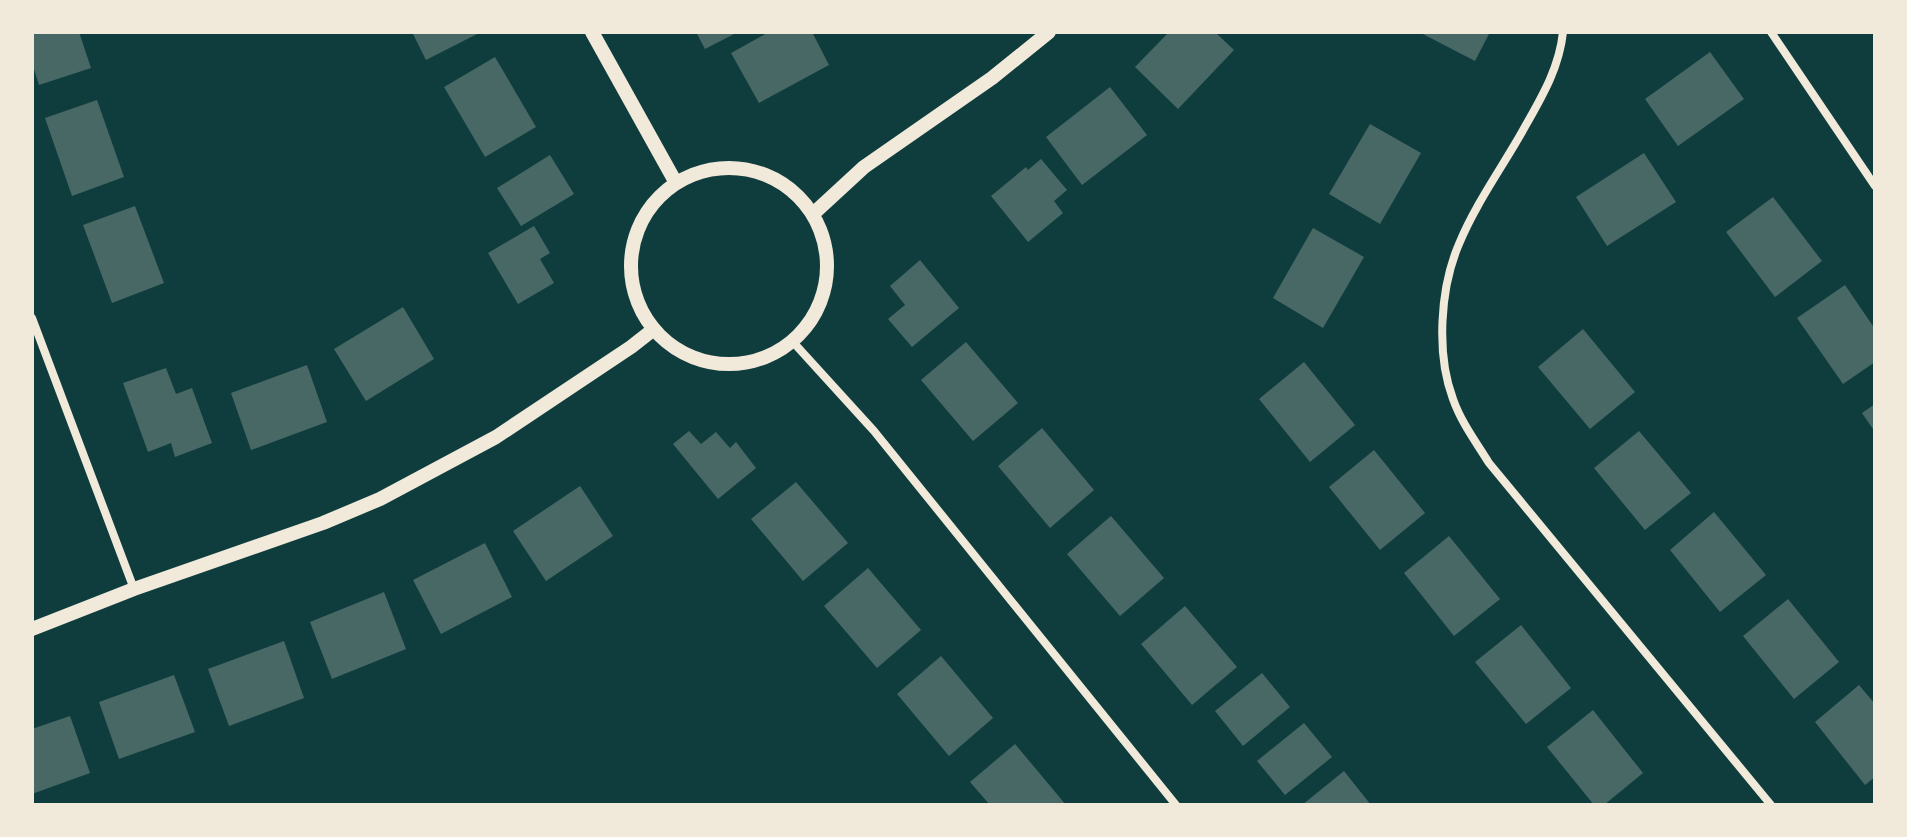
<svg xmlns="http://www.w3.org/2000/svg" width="1907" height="837" font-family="Rubik,sans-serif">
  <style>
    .building { fill: #486865 }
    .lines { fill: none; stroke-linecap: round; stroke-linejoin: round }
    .minor { stroke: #f1e9da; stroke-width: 8 }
    .tertiary { stroke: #f1e9da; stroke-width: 14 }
  </style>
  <rect width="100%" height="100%" fill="#0f3d3e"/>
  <!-- building -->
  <path class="building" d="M 32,32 L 79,32 L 91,68 L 39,85 L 32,63 Z
    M 412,32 L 481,32 L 426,60 Z
    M 696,32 L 738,32 L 705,49 Z
    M 769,32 L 812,32 L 829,65 L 759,103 L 731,53 Z
    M 1169,32 L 1215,32 L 1234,50 L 1178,109 L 1135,67 Z
    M 1419,32 L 1490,32 L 1475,61 Z
    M 1710,52 L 1744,99 L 1678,146 L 1645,99 Z
    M 495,57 L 536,127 L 485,157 L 444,87 Z
    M 1110,87 L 1147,135 L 1082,185 L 1046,137 Z
    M 97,100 L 124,177 L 72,196 L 45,118 Z
    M 1370,124 L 1421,153 L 1380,224 L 1329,194 Z
    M 1644,153 L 1676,202 L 1607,246 L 1576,197 Z
    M 550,155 L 574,194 L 521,226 L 497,188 Z
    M 1041,159 L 1067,190 L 1054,201 L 1063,213 L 1028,242 L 991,196 L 1026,167 L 1028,170 Z
    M 1773,197 L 1822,261 L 1775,297 L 1726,232 Z
    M 135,206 L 164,283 L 112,303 L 83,225 Z
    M 534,226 L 550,253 L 540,259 L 554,283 L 518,304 L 488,253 Z
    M 1313,228 L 1364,257 L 1323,328 L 1273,298 Z
    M 920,260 L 959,308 L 912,347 L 888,319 L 905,305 L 890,286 Z
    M 1845,285 L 1875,329 L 1875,362 L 1843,384 L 1797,318 Z
    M 403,307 L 434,359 L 366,401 L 334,349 Z
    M 1583,329 L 1635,392 L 1590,429 L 1538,367 Z
    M 966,342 L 1018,403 L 973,441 L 921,380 Z
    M 1304,362 L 1355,425 L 1310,462 L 1259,399 Z
    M 307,365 L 327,422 L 251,450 L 231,393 Z
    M 166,368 L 176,394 L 192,388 L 212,443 L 175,457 L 171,443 L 148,452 L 123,383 Z
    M 1875,404 L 1875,432 L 1862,413 Z
    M 1042,428 L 1094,490 L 1050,528 L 998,466 Z
    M 689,431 L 701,444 L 716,432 L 730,448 L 736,442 L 756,468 L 718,499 L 673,444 Z
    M 1639,431 L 1691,493 L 1645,530 L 1594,468 Z
    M 1374,450 L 1425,513 L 1380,550 L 1329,487 Z
    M 796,482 L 848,543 L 803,581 L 751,519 Z
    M 580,486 L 613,536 L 546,581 L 513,531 Z
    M 1714,512 L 1766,575 L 1720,612 L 1670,550 Z
    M 1111,516 L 1164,578 L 1120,616 L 1067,554 Z
    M 1449,536 L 1500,599 L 1454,636 L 1404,573 Z
    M 485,543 L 512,597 L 441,634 L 413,580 Z
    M 868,568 L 921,630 L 877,668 L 824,606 Z
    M 384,592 L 406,649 L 332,679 L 310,622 Z
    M 1788,599 L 1839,662 L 1794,699 L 1743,636 Z
    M 1185,606 L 1237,667 L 1192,705 L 1141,644 Z
    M 1521,625 L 1571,688 L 1526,724 L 1475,662 Z
    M 284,641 L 304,698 L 229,726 L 208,669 Z
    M 941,656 L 993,718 L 949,756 L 897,694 Z
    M 1262,673 L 1290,707 L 1243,746 L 1215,711 Z
    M 174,675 L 195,732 L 119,759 L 99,702 Z
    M 1859,685 L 1875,704 L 1875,777 L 1865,785 L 1815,722 Z
    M 1593,710 L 1643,773 L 1604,805 L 1594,805 L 1547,747 Z
    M 70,716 L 90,773 L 32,794 L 32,729 Z
    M 1304,723 L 1332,757 L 1285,795 L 1257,761 Z
    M 1015,744 L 1041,775 L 1066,805 L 990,805 L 970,782 Z
    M 1344,771 L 1371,805 L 1302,805 Z"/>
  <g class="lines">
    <!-- minor -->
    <path class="minor" d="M 1563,32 C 1559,70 1540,100 1522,132 C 1501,169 1475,205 1459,244 C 1440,288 1436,354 1453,399 C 1461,422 1476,442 1489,463 L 1771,805
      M 1771,32 L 1875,186
      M 32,318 L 134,589
      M 793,342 L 874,431 L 1176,805"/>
    <!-- tertiary -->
    <path class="tertiary" d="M 592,32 L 676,183
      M631 266a98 98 0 1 1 196 0a98 98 0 1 1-196 0Z
      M 813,214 L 864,167 L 992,78 L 1049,32
      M 32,629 L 134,589 L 323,523 L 380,499 L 496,437 L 631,347 L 654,329"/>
  </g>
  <!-- border -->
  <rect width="1907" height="837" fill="none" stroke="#f1e9da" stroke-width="68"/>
</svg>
